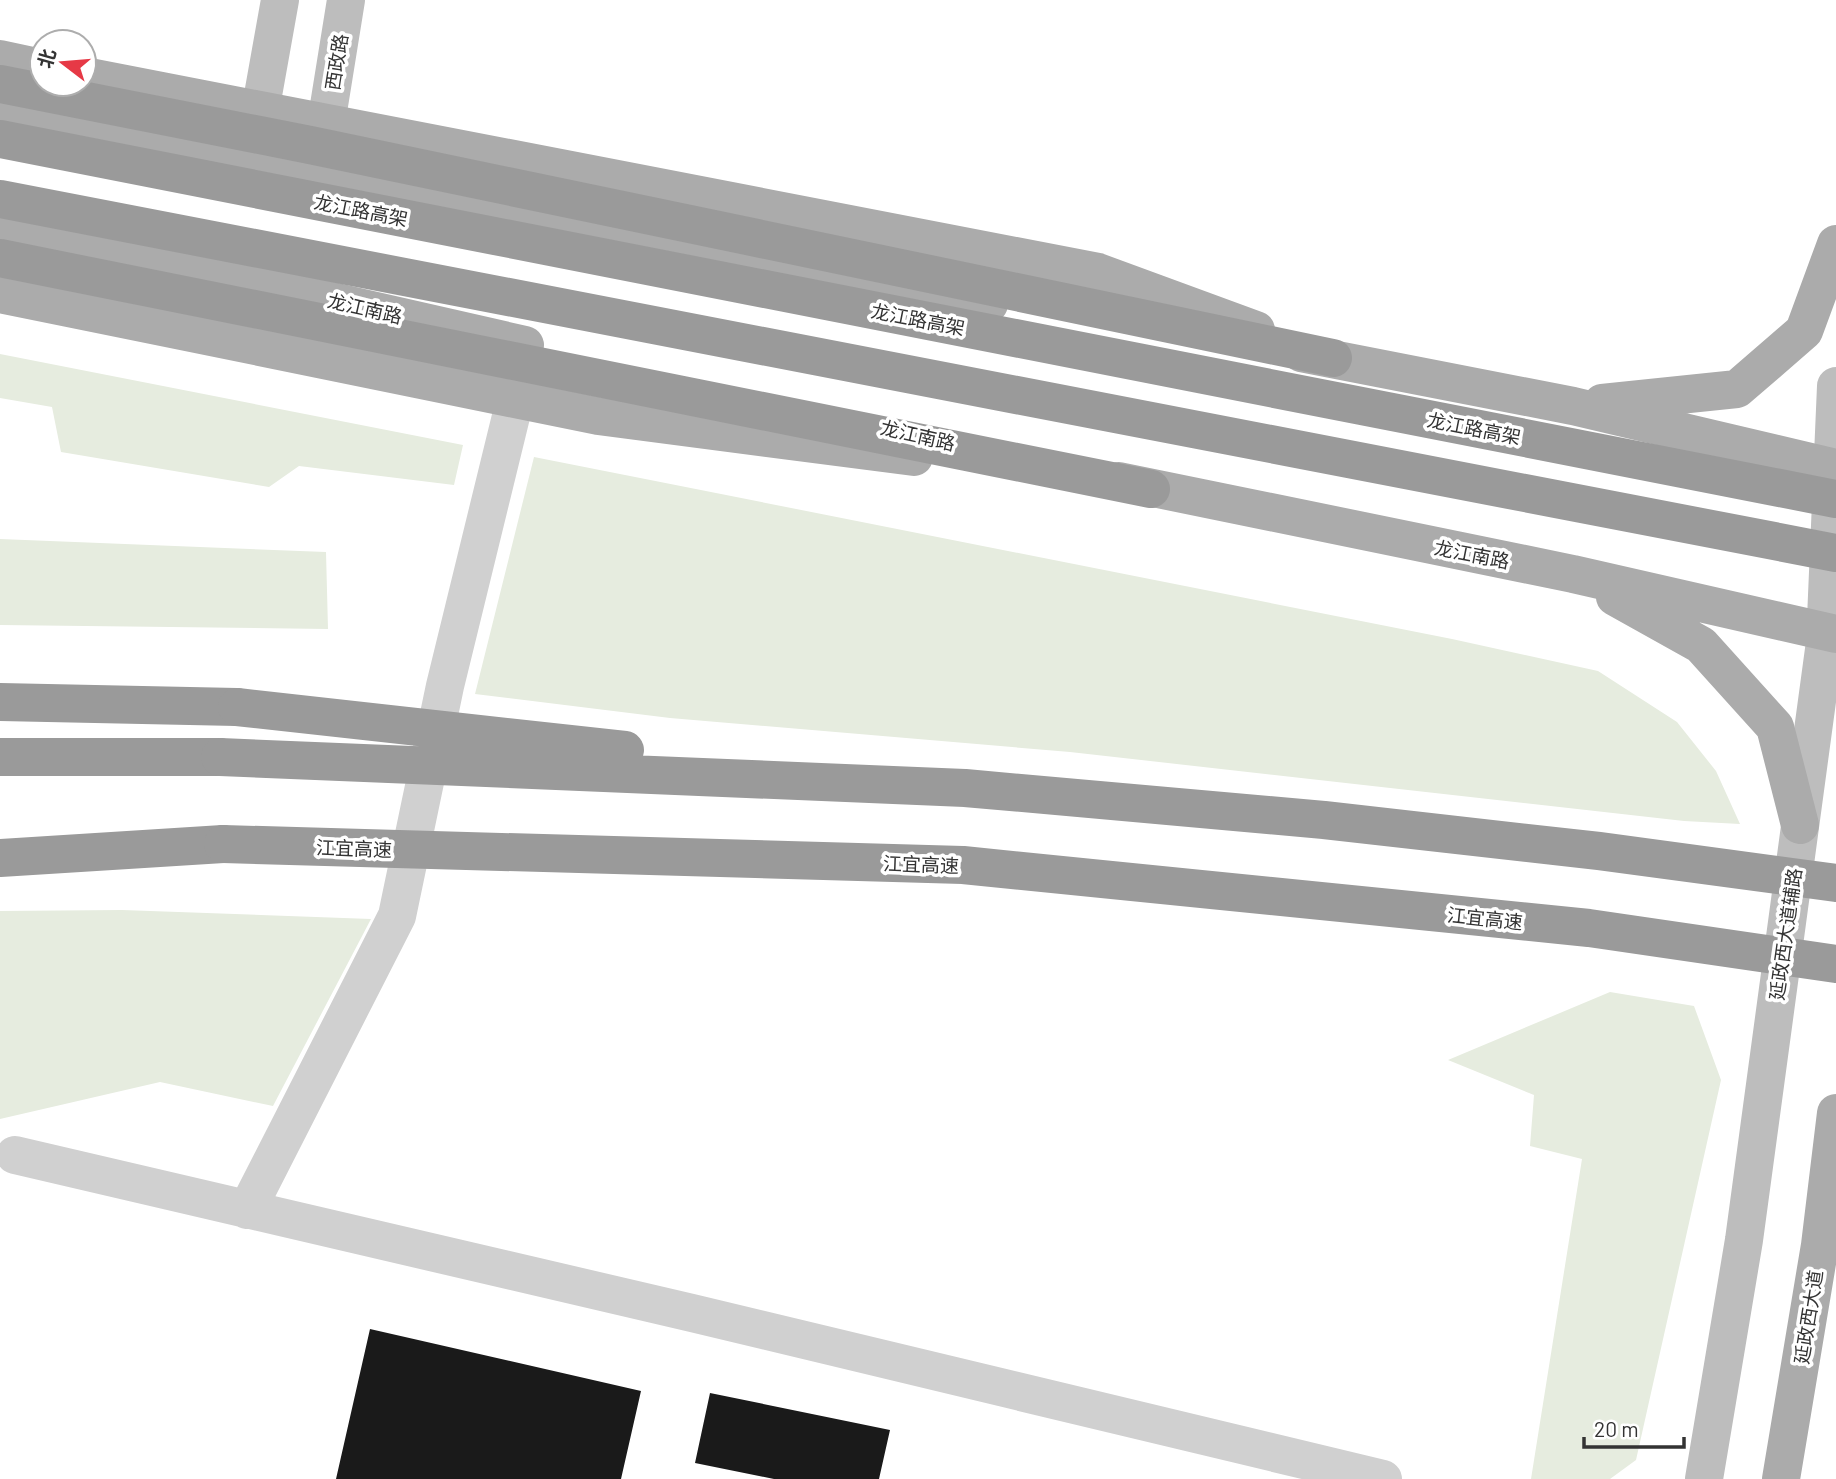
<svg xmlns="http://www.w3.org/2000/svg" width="1836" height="1479" font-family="Barlow,'Noto Sans SC',sans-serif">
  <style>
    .green { fill: #e6ecdf }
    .building { fill: #1a1a1a }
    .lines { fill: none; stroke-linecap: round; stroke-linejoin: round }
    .street { stroke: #d0d0d0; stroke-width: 38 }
    .secondary { stroke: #bdbdbd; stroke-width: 38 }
    .primary { stroke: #ababab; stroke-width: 38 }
    .highway { stroke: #9a9a9a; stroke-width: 38 }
    .highway-bridge { stroke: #9a9a9a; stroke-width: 38 }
    .labels { text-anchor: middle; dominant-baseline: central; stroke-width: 7; stroke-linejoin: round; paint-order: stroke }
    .street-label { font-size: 19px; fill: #333; stroke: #fff }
  </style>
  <rect width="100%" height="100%" fill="#fff"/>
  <!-- green -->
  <path class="green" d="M 0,354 L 463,445 L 454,485 L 299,466 L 269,487 L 61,452 L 52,407 L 0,398 Z
    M 534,457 L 1452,639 L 1598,671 L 1677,722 L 1716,771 L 1740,824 L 1684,821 L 1070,752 L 670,718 L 475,694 Z
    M 0,539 L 326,552 L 328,629 L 0,625 Z
    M 122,910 L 371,919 L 273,1106 L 160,1082 L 0,1119 L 0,911 Z
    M 1610,992 L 1694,1006 L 1721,1080 L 1636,1460 L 1610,1479 L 1531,1479 L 1582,1159 L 1530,1146 L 1534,1095 L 1448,1060 Z"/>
  <!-- building -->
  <path class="building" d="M 370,1329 L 641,1391 L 621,1479 L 336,1479 Z
    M 710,1393 L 890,1430 L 879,1479 L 774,1479 L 695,1463 Z"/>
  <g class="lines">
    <!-- street -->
    <path class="street" d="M 15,1155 L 692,1313 L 1383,1479
      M 247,1210 L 397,916 L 445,686 L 515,400"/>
    <!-- secondary -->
    <path class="secondary" d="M 260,112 L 280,0
      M 326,124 L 346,0
      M 1704,1479 L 1744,1240 L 1825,642 L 1836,386"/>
    <!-- primary -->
    <path class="primary" d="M 0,59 L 42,68
      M 84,76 L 1098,272 L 1256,330
      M 0,111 C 328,183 657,251 989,304
      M 0,233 L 288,291 L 525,345
      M 0,294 L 598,416 L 914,457
      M 1301,353 L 1573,406 L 1836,468
      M 1602,403 L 1737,389 L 1804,331 L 1836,244
      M 1119,481 L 1573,574 L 1836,634
      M 1615,597 L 1701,645 L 1775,727 L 1800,825
      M 1781,1479 L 1820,1245 L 1836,1113"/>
    <!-- highway -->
    <path class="highway" d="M 0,84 L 310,145 L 1333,358
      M 0,258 L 1151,489
      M 0,702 L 237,707
      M 0,757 L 220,757
      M 0,858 L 223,844"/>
    <!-- highway-bridge -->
    <path class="highway-bridge" d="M 0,139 L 1836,499
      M 0,199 L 1836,553
      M 237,707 L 625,750
      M 220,757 L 965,788 L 1324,820 L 1599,851 L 1836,883
      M 223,844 L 963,865 L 1589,928 L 1836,964"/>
  </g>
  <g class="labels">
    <!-- street labels -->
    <g class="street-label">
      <text transform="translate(336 62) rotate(-81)">西政路</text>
      <text transform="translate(361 210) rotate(11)">龙江路高架</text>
      <text transform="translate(365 308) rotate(13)">龙江南路</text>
      <text transform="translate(918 319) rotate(11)">龙江路高架</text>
      <text transform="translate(1474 428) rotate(11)">龙江路高架</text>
      <text transform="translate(918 435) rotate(13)">龙江南路</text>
      <text transform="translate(1472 554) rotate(11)">龙江南路</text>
      <text transform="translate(354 848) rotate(2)">江宜高速</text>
      <text transform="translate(921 864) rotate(2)">江宜高速</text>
      <text transform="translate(1485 918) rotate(6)">江宜高速</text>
      <text transform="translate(1785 934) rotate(-82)">延政西大道辅路</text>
      <text transform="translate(1808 1317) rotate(-81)">延政西大道</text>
    </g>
  </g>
  <!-- north arrow -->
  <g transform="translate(63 63) rotate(286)"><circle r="33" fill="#ffffff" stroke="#adadad" stroke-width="2"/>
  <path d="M0-5L12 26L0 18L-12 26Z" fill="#e63946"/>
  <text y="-10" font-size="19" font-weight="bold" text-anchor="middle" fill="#333333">北</text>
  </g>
  <!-- scale -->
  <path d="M1584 1437v10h100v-10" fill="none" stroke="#333333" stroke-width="3.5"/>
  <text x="1594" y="1437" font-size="21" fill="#333333" stroke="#ffffff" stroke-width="5" paint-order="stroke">20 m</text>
</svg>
